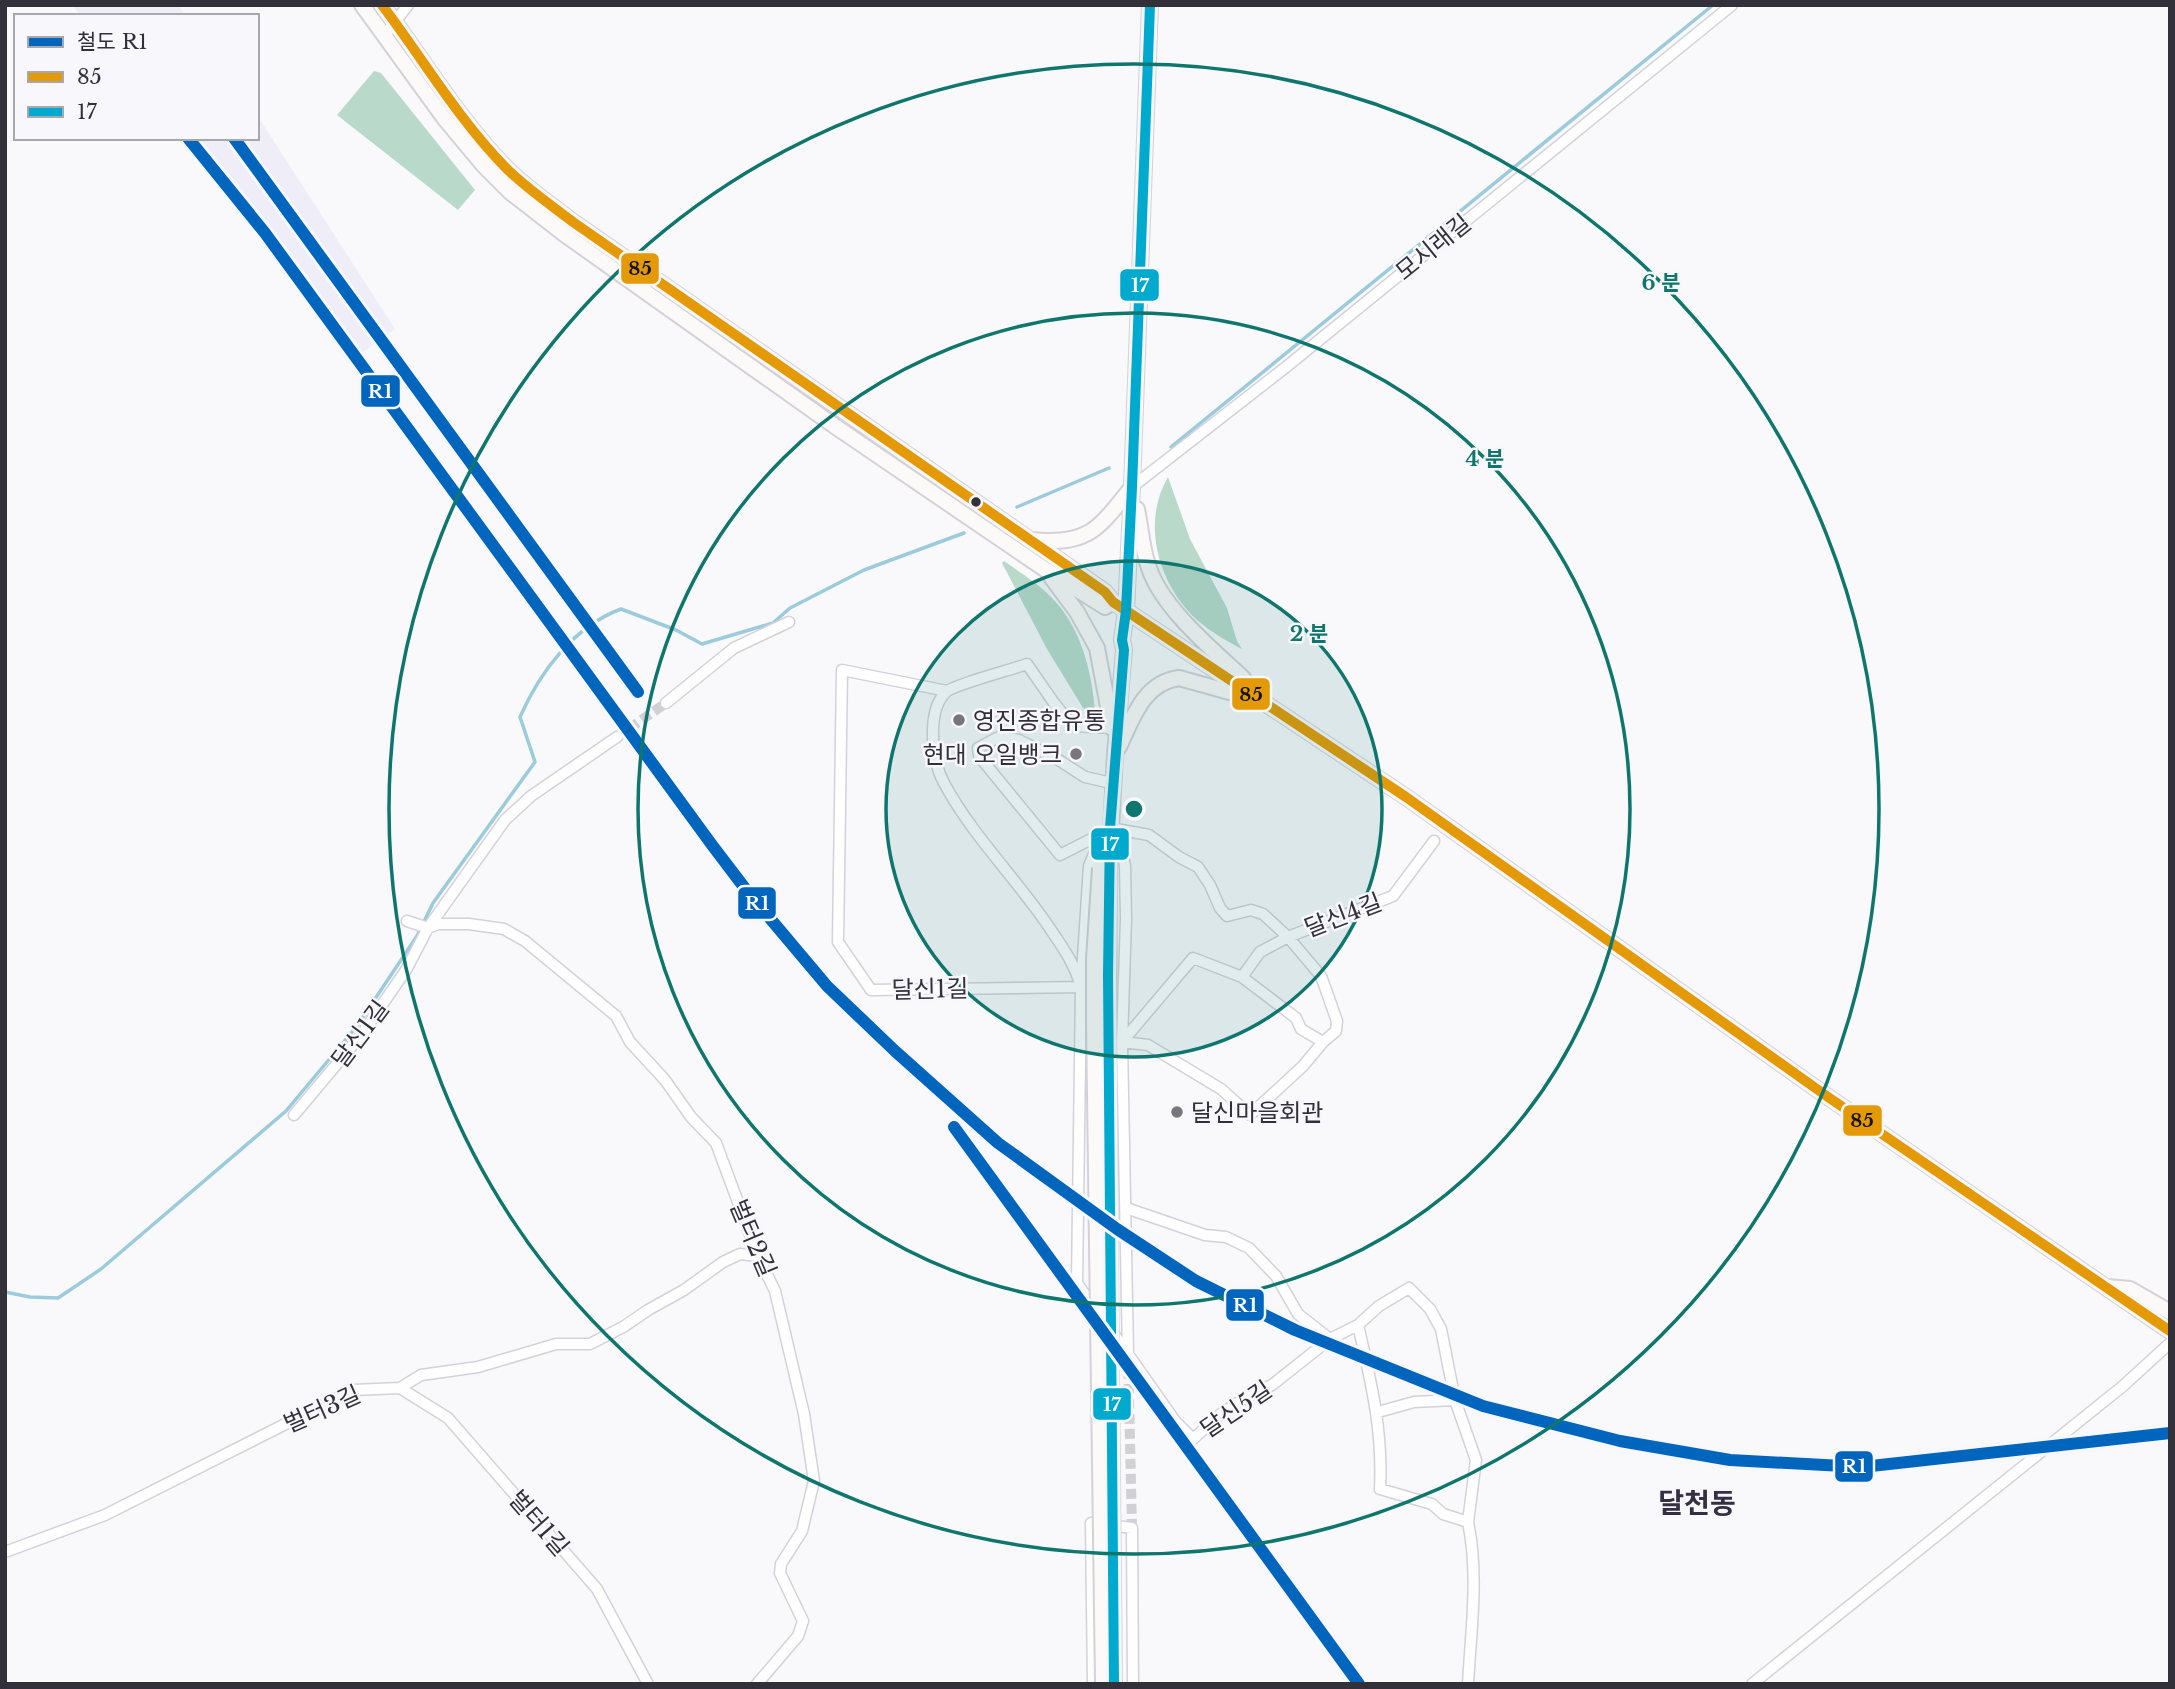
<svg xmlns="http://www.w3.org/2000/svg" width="2175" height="1689" font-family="'Libre Baskerville','Noto Sans KR',serif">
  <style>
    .built { fill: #efedf8 }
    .forest { fill: #b9dacb }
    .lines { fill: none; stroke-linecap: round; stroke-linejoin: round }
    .stream { stroke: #9ccbdb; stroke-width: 3.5 }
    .street-tunnel { stroke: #d1d0d4; stroke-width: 10; stroke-dasharray: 10 5; stroke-linecap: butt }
    .street-casing { stroke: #d3d2d8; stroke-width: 13 }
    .secondary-casing { stroke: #d3d2d8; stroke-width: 18 }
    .street { stroke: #fefefe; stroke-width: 10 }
    .secondary { stroke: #fcf9f9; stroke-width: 14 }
    .secondary-bridge-casing { stroke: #d3d2d8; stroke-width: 18; stroke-linecap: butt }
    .secondary-bridge { stroke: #fcf9f9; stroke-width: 14 }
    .bus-1-casing { stroke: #f8f7fc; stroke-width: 16 }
    .bus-2-casing { stroke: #f8f7fc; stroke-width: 16 }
    .bus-1 { stroke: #e39a06; stroke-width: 10 }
    .bus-2 { stroke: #00a9ce; stroke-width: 10 }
    .rail-1-casing { stroke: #f8f7fc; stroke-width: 18 }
    .rail-1 { stroke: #0065bd; stroke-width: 12 }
    .ring { fill: none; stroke: #0f766e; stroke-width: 3.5 }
    .bus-dot { fill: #323039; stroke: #f8f7fc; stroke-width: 2.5 }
    .poi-dot { fill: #78767d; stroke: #f8f7fc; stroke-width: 2.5 }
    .labels { text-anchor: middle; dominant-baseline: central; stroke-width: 5; stroke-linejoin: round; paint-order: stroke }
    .street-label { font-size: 24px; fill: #323039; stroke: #f8f7fc }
    .poi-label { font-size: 24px; fill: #323039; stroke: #f8f7fc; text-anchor: start }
    .quarter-label { font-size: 28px; font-weight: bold; fill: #343042; stroke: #f8f7fc }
    .centre { fill: #0f766e; stroke: #f8f7fc; stroke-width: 3.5 }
    .ring-label { font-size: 21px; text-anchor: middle; font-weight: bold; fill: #0f766e; stroke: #f8f7fc; stroke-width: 5; stroke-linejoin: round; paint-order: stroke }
    .line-badge { stroke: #f8f7fc; stroke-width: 2.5 }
    .badge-label { font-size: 19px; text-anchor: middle; font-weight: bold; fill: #fff }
    .pale-badge-label { font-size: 19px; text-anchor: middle; font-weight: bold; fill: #111 }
  </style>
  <rect width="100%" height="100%" fill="#f9f8fb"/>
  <!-- built -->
  <path class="built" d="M 72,5 L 178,5 L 186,16 L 81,16 Z
    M 257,115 L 395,329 L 348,363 L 243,214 L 181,138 L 257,138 Z"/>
  <!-- forest -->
  <path class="forest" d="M 374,71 L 381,73 L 475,190 L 458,210 L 337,115 Z
    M 1168,477 L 1190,539 L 1227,608 L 1237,641 L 1242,649 C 1226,641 1211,632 1197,620 C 1158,584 1141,523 1168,477 Z
    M 1004,561 C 1019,572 1038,583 1051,597 C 1080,625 1092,671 1095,711 L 1090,713 L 1083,708 L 1047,649 L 1002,563 Z"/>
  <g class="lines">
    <!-- stream -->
    <path class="stream" d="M 1171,447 L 1713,5
      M 1017,507 L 1109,468
      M 5,1292 L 30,1297 L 58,1298 L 101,1269 L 286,1111 L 357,1026 L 417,936 L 433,903 L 535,762 L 520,717 C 540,672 573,627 621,609 L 676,630 L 702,644 L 773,623 L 790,608 L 864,570 L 964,533"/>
    <!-- street-tunnel -->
    <path class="street-tunnel" d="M 617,737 L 666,703
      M 1128,1354 L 1132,1528"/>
    <!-- street casing -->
    <g class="street-casing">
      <path id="street" d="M 385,35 L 408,5
        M 1132,487 L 1286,367 L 1732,5
        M 947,691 L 842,670 L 838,942 L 871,990 L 1081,987 C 1075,965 1064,949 1051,930 C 1018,880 973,837 944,783 C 932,761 926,711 946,692 C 953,685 1014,669 1027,664 L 1054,703 L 1073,726 L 1112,728
        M 666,703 L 734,648 L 789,622
        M 1110,828 L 1149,835 L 1179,857 L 1198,867 L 1210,885 L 1220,908 L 1227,916 L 1251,910 L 1263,914 L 1288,937 L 1321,976 L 1337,1021 L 1336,1031 L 1323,1042 L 1303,1066 L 1250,1115 L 1221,1089 L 1148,1045 L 1122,1042
        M 1112,831 L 1122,849 L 1125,866 L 1126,919 L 1122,1042 L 1128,1354
        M 1103,833 L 1060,855 L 979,756 L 978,748 L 999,737 L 1019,740 L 1057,759 L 1085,777 L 1107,782
        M 407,921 L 428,928 L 438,924 L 469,924 L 504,929 L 525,941 L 616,1016 L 630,1042 L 665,1080 L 691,1117 L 716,1143 L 758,1256 L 775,1291 L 804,1414 L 814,1481 L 802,1531 L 781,1564 L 780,1573 L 803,1621 L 798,1636 L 757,1684
        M 1242,977 L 1260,952 L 1288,937 L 1393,896 L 1434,841
        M 1122,1042 L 1193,958 L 1242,977 L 1296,1018 L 1301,1029 L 1323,1042
        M 294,1115 L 362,1034 L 406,970 L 428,928 L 505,820 L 531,796 L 617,737
        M 1126,1208 L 1205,1235 L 1226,1237 L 1249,1248 L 1276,1276 L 1298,1314 L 1330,1339 L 1358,1325 C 1371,1382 1383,1430 1380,1489 L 1432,1504 L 1443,1514 L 1468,1522 C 1479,1575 1471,1629 1468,1684
        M 1098,1313 L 1077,1283 L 1081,987 L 1089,866 L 1103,833
        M 1358,1325 L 1379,1306 L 1409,1288 L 1430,1309 L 1441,1329 L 1455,1400 L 1476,1460 L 1468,1522
        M 1111,1330 L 1175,1421 L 1193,1439 L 1222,1413 L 1252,1394 L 1272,1385 L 1330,1339
        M 400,1388 L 448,1418 L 597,1589 L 648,1684
        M 1378,1412 L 1414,1402 L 1455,1400
        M 5,1552 L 105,1515 L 353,1390 L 400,1388 L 421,1375 L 478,1367 L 556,1344 L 590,1344 L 623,1327 L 648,1310 L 684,1290 L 723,1262 L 740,1254 L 758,1256
        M 1093,1684 L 1091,1523 L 1132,1528 L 1133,1684
        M 1752,1684 L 2123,1386 L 2170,1343"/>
    </g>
    <!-- secondary casing -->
    <g class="secondary-casing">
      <path id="secondary" d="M 362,5 L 444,118 L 484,166 L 510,192 L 564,234 L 836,427 L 1046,570 L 1105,607 L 1113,602
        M 382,5 C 423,59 458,119 506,168 C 526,188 551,205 573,222 L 1105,592 L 1113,602 L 1406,797 L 1828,1097 L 2170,1331
        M 1137,509 C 1141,528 1142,550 1149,568 C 1162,608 1213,650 1244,679
        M 1031,540 C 1089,546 1098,529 1132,487
        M 1051,577 L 1077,612 L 1097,648 L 1112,728
        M 1119,747 C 1133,718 1143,683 1179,678 L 1251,698
        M 1109,868 L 1115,754 L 1124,650 L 1122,640 L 1126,611 L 1132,487 L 1150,5
        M 2107,1287 L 2130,1289 L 2170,1312"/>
    </g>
    <!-- street -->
    <use href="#street" class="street"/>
    <!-- secondary -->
    <use href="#secondary" class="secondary"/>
    <!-- secondary-bridge casing -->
    <g class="secondary-bridge-casing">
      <path id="secondary-bridge" d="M 1100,868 L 1094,959 L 1094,1022 L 1103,1684
        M 1109,868 L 1108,1069 L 1114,1684"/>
    </g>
    <!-- secondary-bridge -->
    <use href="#secondary-bridge" class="secondary-bridge"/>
    <!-- bus-1 casing -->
    <g class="bus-1-casing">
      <path id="bus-1" d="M 382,5 C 423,59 458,119 506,168 C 526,188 551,205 573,222 L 1105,592 L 1113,602 L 1406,797 L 1828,1097 L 2170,1331"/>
    </g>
    <!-- bus-2 casing -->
    <g class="bus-2-casing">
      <path id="bus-2" d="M 1114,1684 L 1108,975 L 1110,828 L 1124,650 L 1122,640 L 1126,611 L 1132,487 L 1150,5"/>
    </g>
    <!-- bus-1 -->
    <use href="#bus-1" class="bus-1"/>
    <!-- bus-2 -->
    <use href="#bus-2" class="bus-2"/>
    <!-- rail-1 casing -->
    <g class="rail-1-casing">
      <path id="rail-1" d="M 188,138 L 265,233 L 712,845 L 747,891 L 827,986 L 895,1051 L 998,1143 L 1117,1229 L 1196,1281 L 1295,1330 L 1483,1406 L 1620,1441 L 1730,1460 L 1862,1467 L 2170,1433
        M 234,138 L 638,692
        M 954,1127 L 1359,1684"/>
    </g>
    <!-- rail-1 -->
    <use href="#rail-1" class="rail-1"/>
  </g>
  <!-- distance rings -->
  <circle cx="1134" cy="809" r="248" fill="#0f766e" fill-opacity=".12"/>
  <g class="ring">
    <circle cx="1134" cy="809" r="248"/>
    <circle cx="1134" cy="809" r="496"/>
    <circle cx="1134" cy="809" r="745"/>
  </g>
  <!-- markers -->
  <circle class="bus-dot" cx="976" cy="502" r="6"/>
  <g class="poi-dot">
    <circle cx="959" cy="720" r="7"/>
    <circle cx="1076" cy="754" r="7"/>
    <circle cx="1177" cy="1112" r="7"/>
  </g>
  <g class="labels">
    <!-- street labels -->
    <g class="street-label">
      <text transform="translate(1433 247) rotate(-39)">모시래길</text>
      <text transform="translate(1343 915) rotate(-21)">달신4길</text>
      <text transform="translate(930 989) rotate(-1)">달신1길</text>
      <text transform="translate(360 1034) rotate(-53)">달신1길</text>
      <text transform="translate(753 1238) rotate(67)">벌터2길</text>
      <text transform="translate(322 1409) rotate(-24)">벌터3길</text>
      <text transform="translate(1236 1409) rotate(-34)">달신5길</text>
      <text transform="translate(539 1523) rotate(49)">벌터1길</text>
    </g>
    <!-- poi labels -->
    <g class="poi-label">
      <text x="973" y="720">영진종합유통</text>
      <text x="1062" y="754" text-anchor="end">현대 오일뱅크</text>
      <text x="1191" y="1112">달신마을회관</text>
    </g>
    <!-- quarter labels -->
    <g class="quarter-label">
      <text x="1697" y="1503">달천동</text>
    </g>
  </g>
  <circle cx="1134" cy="809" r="10" class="centre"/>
  <g class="ring-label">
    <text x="1661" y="290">6 분</text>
    <text x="1485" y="466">4 분</text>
    <text x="1309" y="641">2 분</text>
  </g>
  <g class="line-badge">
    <rect x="620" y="252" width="40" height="33" rx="7" fill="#e39a06"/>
    <rect x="1119" y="268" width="41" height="34" rx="7" fill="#00a9ce"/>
    <rect x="360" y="374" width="41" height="34" rx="7" fill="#0065bd"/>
    <rect x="1231" y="677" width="40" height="34" rx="7" fill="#e39a06"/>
    <rect x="1090" y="827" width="40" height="34" rx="7" fill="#00a9ce"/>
    <rect x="737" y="886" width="40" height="34" rx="7" fill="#0065bd"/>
    <rect x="1842" y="1104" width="41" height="33" rx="7" fill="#e39a06"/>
    <rect x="1225" y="1288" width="40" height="34" rx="7" fill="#0065bd"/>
    <rect x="1092" y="1387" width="40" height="34" rx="7" fill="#00a9ce"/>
    <rect x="1834" y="1450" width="40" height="33" rx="7" fill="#0065bd"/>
  </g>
  <g class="badge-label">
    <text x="1140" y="292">17</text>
    <text x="380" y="398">R1</text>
    <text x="1110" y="851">17</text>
    <text x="757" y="910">R1</text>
    <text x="1245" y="1312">R1</text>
    <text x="1112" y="1411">17</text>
    <text x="1854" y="1473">R1</text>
  </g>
  <g class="pale-badge-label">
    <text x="640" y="275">85</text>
    <text x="1251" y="701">85</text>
    <text x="1862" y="1127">85</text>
  </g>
  <!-- border -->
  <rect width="2175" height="1689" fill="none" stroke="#323039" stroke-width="14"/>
  <!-- legend -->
  <rect x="14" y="14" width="245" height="126" fill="#f8f7fc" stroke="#a9a7ae" stroke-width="2"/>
  <rect x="28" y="37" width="35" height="10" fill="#0065bd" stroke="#a9a7ae" stroke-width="2"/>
  <text x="77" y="49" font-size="21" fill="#323039">철도 R1</text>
  <rect x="28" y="72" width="35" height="10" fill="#e39a06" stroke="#a9a7ae" stroke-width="2"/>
  <text x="77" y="84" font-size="21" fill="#323039">85</text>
  <rect x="28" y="107" width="35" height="10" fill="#00a9ce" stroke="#a9a7ae" stroke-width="2"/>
  <text x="77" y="119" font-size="21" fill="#323039">17</text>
</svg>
